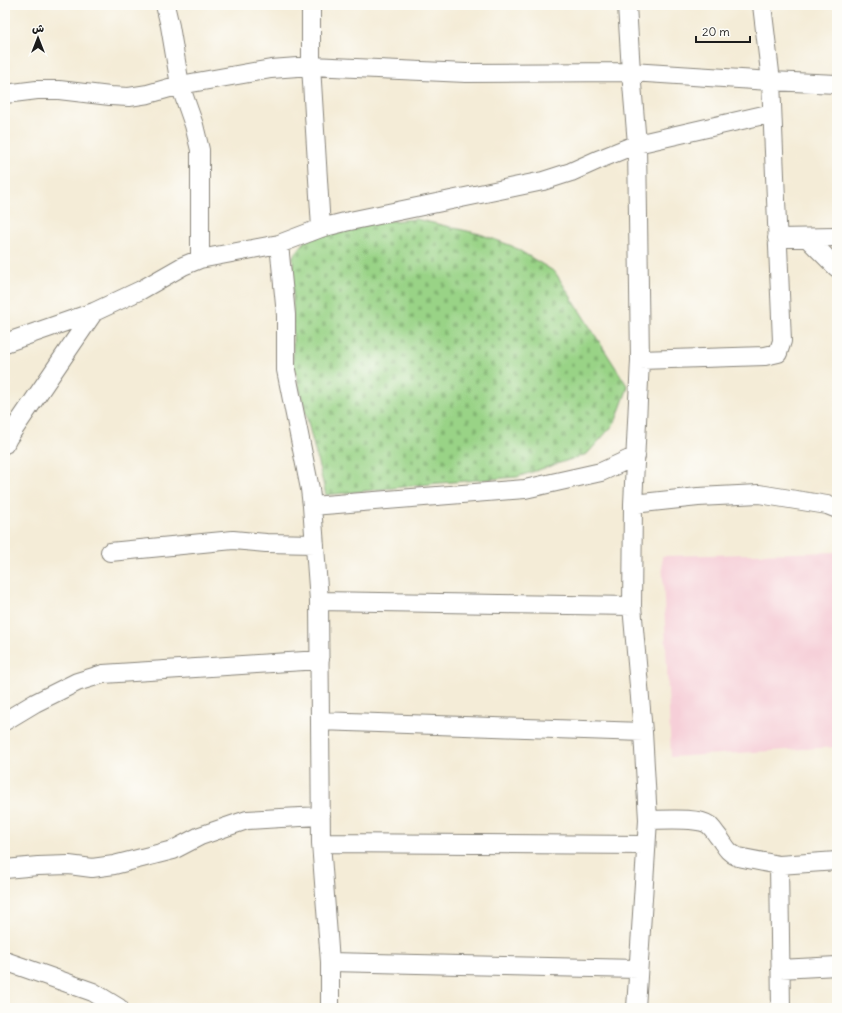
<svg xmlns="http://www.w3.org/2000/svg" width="842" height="1013" font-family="Delius,'Playpen Sans Arabic',sans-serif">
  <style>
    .built { fill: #f6cfd8 }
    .cemetery { fill: url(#cemetery-stones); stroke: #5a7851 }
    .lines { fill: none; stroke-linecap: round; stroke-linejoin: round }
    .street-casing { stroke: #88847a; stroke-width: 20 }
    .street { stroke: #fff; stroke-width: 18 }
  </style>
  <defs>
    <pattern id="cemetery-stones" width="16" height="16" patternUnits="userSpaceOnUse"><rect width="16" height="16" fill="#99d386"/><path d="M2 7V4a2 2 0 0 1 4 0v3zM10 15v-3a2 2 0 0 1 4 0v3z" fill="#83b573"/></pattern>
  </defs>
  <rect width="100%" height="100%" fill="#fdfcf7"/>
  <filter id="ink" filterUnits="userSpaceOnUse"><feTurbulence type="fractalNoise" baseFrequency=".025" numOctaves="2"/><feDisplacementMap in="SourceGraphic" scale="8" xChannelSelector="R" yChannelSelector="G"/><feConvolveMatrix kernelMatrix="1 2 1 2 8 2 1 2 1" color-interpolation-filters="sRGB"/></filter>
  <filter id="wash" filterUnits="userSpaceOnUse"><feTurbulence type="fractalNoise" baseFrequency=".012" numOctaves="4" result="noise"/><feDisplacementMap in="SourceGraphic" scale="16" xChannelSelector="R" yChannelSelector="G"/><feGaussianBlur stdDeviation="0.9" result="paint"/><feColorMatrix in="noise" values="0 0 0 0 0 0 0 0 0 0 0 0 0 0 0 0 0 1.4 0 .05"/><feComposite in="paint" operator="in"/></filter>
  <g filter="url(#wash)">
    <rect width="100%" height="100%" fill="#f4ecd7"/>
    <!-- built -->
    <path class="built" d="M 837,552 L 837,747 L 671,757 L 662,556 Z"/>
    <!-- cemetery -->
    <path class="cemetery" d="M 416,219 L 480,234 L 512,246 L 555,272 L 628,387 L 615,423 L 587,454 L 517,477 L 440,483 L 326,495 L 293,362 L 293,256 L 308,238 L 377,222 Z"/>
  </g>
  <g filter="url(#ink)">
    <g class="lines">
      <!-- street casing -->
      <g class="street-casing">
        <path id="street" d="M 165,5 L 170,26 L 180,85 L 194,125 L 200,150 L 200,259
          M 311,5 L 311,66 L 321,228
          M 627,5 L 631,72 L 637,144 L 640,360 L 633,504 L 632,606 L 643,732 L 648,820 L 636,1008
          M 5,94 L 37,90 L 59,90 L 110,96 L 129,97 L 148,94 L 180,85 L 271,69 L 311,66 L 466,73 L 631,72 L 771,81 L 837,84
          M 777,238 L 837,237
          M 807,238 L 837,268
          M 279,244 L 286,315 L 286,370 L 310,489 L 312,506 L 319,601 L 321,843 L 330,962 L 330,1008
          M 5,343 L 94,312 L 141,290 L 183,266 L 200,259 L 279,244 L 321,228 L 345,222 L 543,181 L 571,172 L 600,159 L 637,144 L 772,113
          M 640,360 L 765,356 L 778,353 L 782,341 L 771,81 L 762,5
          M 5,444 L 8,438 L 94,312
          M 633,504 L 698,497 L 759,494 L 827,505 L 837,509
          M 312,506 L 525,489 L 601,472 L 636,456
          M 110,552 L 233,540 L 266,543 L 315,544
          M 319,601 L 632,606
          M 5,721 L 35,703 L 77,682 L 103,674 L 320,660
          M 320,721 L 643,732
          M 648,820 C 663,820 698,817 709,825 C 712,828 715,832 717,835 C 725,844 726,852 738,857 L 779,865 L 837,861
          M 321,843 L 646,845
          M 779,865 L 781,1008
          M 5,869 L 38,866 L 69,865 L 92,868 L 114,865 L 173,850 L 200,836 L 235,824 L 247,820 L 281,818 L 321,816
          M 5,961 L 93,992 L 119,1008
          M 330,962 L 638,969
          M 780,969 L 837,966"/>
      </g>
      <!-- street -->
      <use href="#street" class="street"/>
    </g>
  </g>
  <!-- margin -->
  <rect width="842" height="1013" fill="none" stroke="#fdfcf7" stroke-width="20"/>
  <!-- north arrow -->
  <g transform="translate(38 38)" stroke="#fdfcf7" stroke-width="3" paint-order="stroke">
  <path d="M0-3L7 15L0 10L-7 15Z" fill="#1c1c1c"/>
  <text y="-6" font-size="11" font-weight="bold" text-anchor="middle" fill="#1c1c1c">ش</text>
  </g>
  <!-- scale -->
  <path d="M696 36v6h54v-6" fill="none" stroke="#1c1c1c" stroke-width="2"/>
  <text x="702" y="36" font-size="12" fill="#1c1c1c" stroke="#fdfcf7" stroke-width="3" paint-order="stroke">20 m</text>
</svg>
